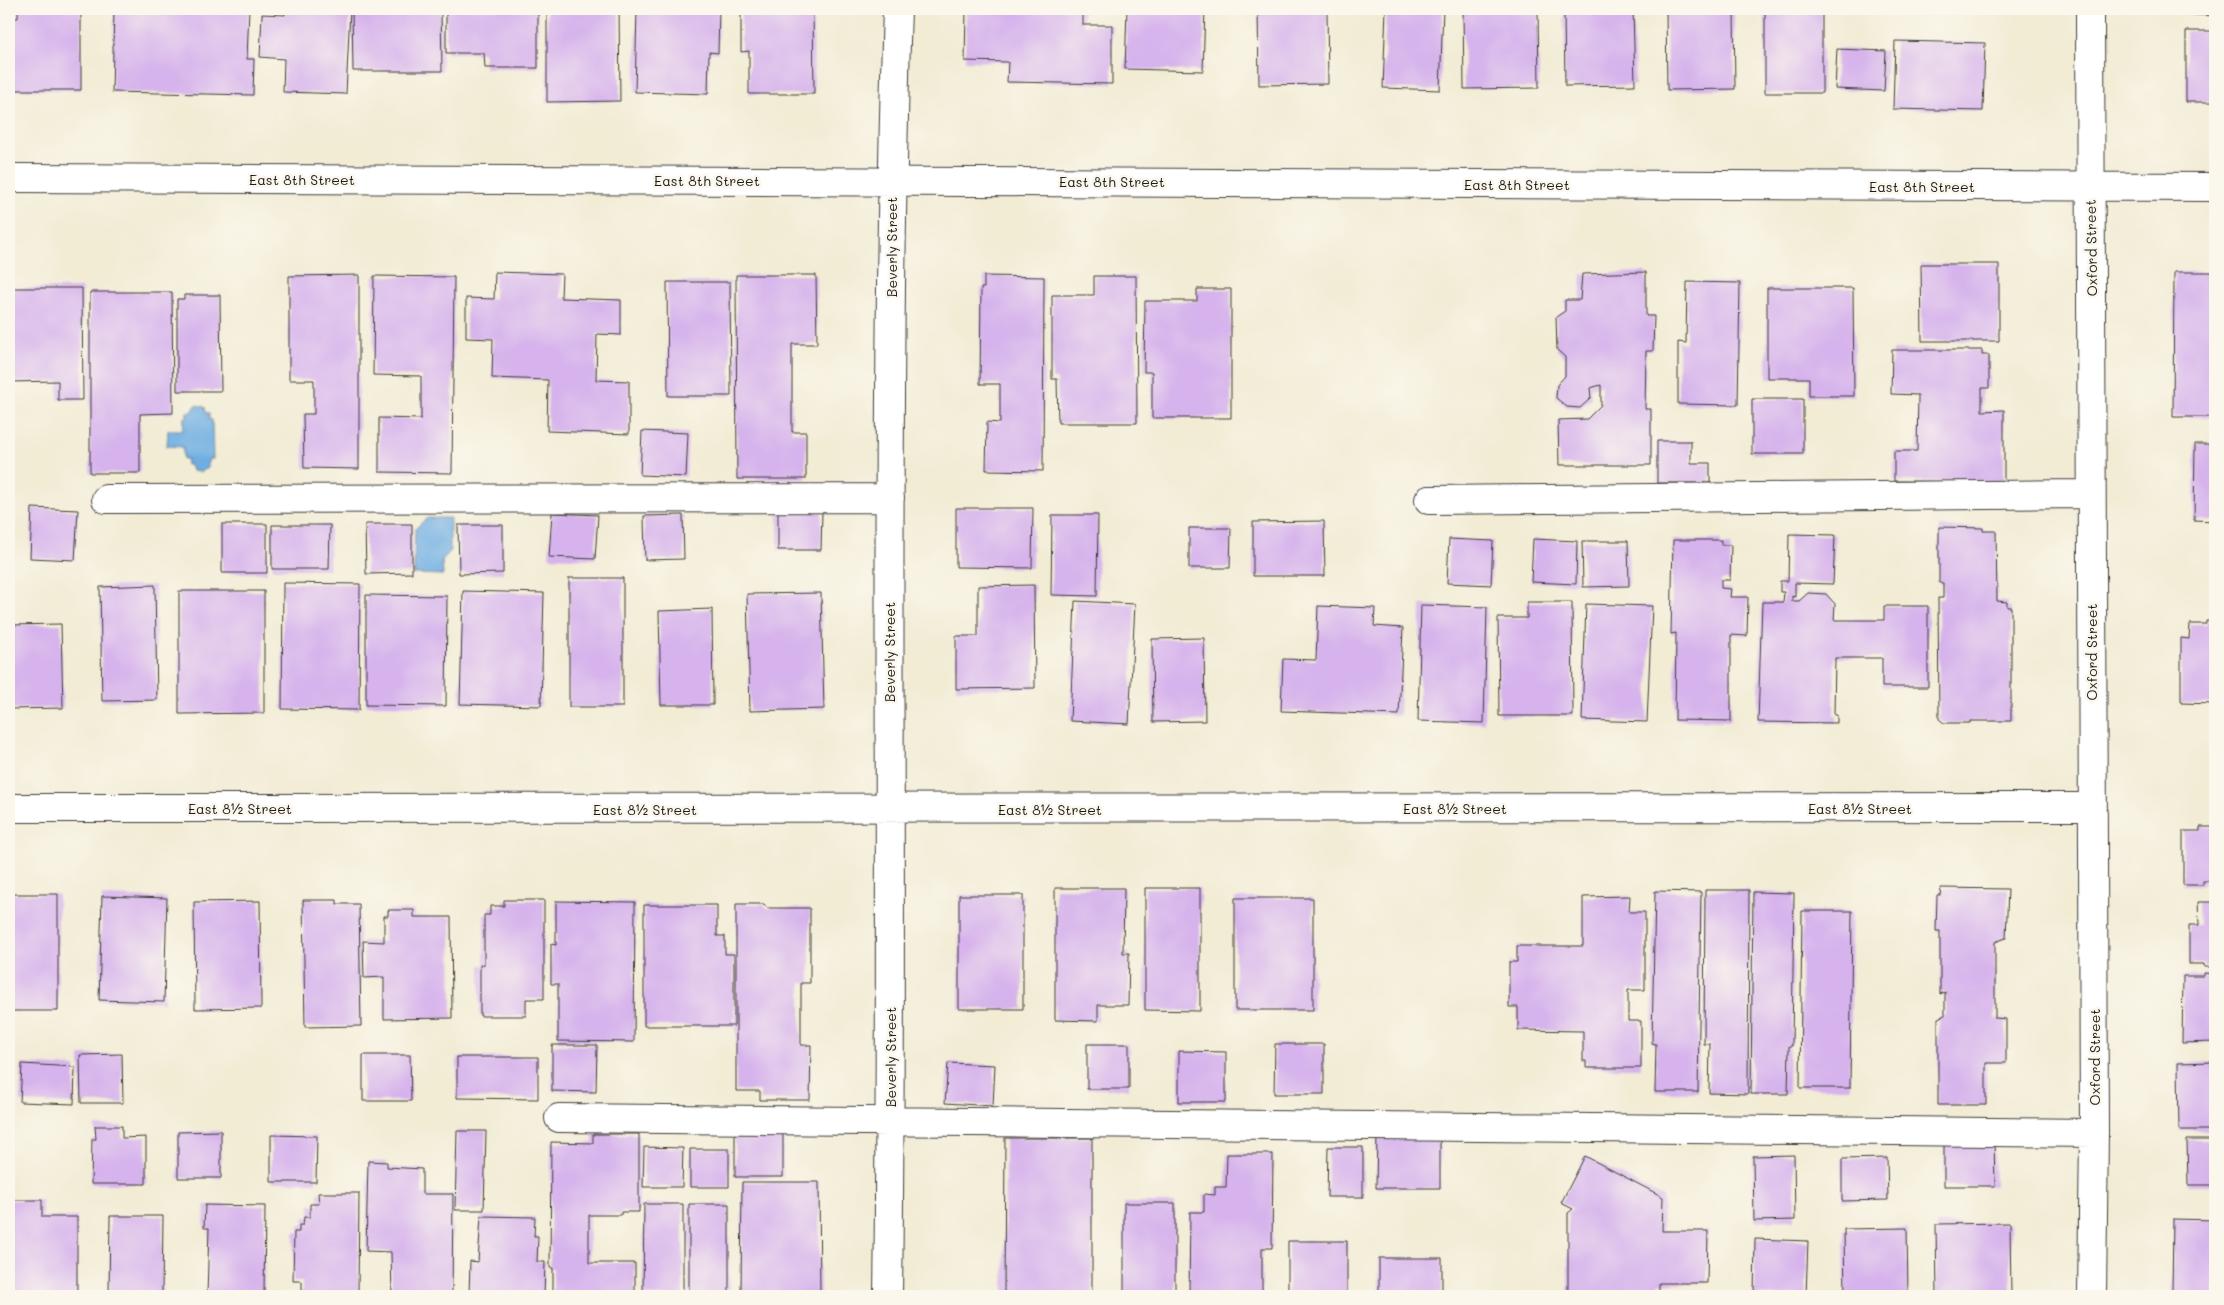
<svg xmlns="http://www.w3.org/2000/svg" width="2224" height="1305" font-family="Mali,sans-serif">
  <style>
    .water { fill: #6faee2; stroke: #46657f }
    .building { fill: #d6b3ec }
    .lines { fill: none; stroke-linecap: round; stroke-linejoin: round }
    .minor-casing { stroke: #3c3b38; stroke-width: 30 }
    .minor { stroke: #fff; stroke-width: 28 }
    .labels { text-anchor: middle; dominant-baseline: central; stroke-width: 5; stroke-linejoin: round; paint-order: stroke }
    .street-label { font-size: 14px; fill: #1c1c1c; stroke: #fbf7ec }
  </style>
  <rect width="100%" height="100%" fill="#fbf7ec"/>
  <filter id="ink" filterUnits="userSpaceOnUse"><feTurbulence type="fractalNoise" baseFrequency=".02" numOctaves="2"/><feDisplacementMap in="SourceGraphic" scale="10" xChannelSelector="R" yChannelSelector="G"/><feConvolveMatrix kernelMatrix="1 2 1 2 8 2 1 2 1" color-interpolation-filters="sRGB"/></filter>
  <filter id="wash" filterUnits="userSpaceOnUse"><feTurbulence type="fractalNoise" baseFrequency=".0096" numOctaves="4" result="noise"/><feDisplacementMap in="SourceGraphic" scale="20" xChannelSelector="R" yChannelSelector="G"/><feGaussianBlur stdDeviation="1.12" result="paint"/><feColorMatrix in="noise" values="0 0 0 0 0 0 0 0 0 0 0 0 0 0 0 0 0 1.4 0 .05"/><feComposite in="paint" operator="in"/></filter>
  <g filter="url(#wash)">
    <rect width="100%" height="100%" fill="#f2ecd5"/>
    <!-- water -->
    <path class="water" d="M 196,405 L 205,407 L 206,413 L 209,413 L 209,419 L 212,420 L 213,459 L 208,459 L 208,468 L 201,472 L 192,471 L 190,465 L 186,465 L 187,459 L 183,459 L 183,447 L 167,446 L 168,430 L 183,430 L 184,418 L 187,418 L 187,412 L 192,412 Z
      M 427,518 L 450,518 L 450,552 L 442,560 L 443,575 L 414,574 L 415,529 Z"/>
    <g id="blocks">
      <!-- building -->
      <path class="building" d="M 18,9 L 81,9 L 81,90 L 9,90 L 9,18 L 18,18 Z
        M 172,9 L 249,9 L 247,59 L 254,59 L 253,95 L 112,92 L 114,10 L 172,12 Z
        M 285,9 L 350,9 L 346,94 L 283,92 L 284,59 L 260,57 L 262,14 L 285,15 Z
        M 352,9 L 441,9 L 442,71 L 353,71 Z
        M 446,9 L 538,9 L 538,68 L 485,68 L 484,53 L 446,53 Z
        M 547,9 L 619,9 L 620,101 L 547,102 Z
        M 637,9 L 719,9 L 718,53 L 709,52 L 708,94 L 635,92 Z
        M 741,9 L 813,9 L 814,94 L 749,94 L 749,51 L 741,52 Z
        M 966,9 L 1083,9 L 1083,25 L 1112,25 L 1112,84 L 1007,82 L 1008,62 L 965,61 Z
        M 1127,9 L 1205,9 L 1203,71 L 1125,69 Z
        M 1258,9 L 1327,9 L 1328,84 L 1259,85 Z
        M 1386,9 L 1443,9 L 1440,90 L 1383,88 Z
        M 1463,9 L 1538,9 L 1539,88 L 1464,89 Z
        M 1564,9 L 1633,9 L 1635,85 L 1565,86 Z
        M 1666,9 L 1734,9 L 1735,89 L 1667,90 Z
        M 1765,9 L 1822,9 L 1822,93 L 1765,93 Z
        M 1937,9 L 1994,9 L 1994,12 L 1937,11 Z
        M 2183,9 L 2215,9 L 2215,16 L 2183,14 Z
        M 2186,31 L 2215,31 L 2215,102 L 2186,102 Z
        M 1895,41 L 1985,43 L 1983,111 L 1893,109 Z
        M 1837,49 L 1886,51 L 1884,91 L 1835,89 Z
        M 1921,264 L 1999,264 L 1999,341 L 1922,341 Z
        M 495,272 L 562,274 L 561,298 L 621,300 L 621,335 L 597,334 L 596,380 L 629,381 L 629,434 L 547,431 L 548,380 L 492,378 L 493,339 L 466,338 L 466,298 L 494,299 Z
        M 1646,272 L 1646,316 L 1654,316 L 1653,351 L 1646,351 L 1645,409 L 1651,409 L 1651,465 L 1559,465 L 1558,420 L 1587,419 L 1601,405 L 1601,385 L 1590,388 L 1591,398 L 1580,408 L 1567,407 L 1556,398 L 1557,385 L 1565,376 L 1565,357 L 1557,350 L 1556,317 L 1565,311 L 1565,300 L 1580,300 L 1582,274 Z
        M 2174,272 L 2215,272 L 2215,417 L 2173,417 Z
        M 359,275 L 359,469 L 304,468 L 303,414 L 314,414 L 314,380 L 289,380 L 289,276 Z
        M 736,275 L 816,275 L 817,344 L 792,344 L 792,432 L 806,432 L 806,479 L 737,479 Z
        M 374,276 L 454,277 L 452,473 L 379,472 L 379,418 L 421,419 L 421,376 L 373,375 Z
        M 984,276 L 1044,277 L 1043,471 L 986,470 L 987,422 L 1000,423 L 1000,384 L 980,384 L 981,288 L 984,288 Z
        M 1094,276 L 1136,276 L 1137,423 L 1058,423 L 1057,379 L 1052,379 L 1052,295 L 1094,295 Z
        M 667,282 L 730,282 L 731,396 L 668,396 Z
        M 1687,282 L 1740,283 L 1738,405 L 1678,404 L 1678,342 L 1686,343 Z
        M 9,288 L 82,288 L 83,400 L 58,400 L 58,381 L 9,382 Z
        M 1767,288 L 1853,288 L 1854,396 L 1809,396 L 1809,378 L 1767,378 Z
        M 1197,289 L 1231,289 L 1231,418 L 1152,418 L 1152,372 L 1144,372 L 1145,301 L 1197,301 Z
        M 90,292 L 172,292 L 173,413 L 140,414 L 140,473 L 90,473 Z
        M 184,295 L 220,295 L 221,391 L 177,391 L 177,299 L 184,299 Z
        M 1892,350 L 1982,350 L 1982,355 L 1989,355 L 1989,388 L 1982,388 L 1982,411 L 2004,410 L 2004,482 L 1894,481 L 1894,451 L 1917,451 L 1918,395 L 1891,394 Z
        M 1752,399 L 1803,399 L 1803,454 L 1752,454 Z
        M 642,431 L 688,433 L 686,477 L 640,475 Z
        M 1657,441 L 1691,441 L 1691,463 L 1710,463 L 1710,483 L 1657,483 Z
        M 2195,444 L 2215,444 L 2215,521 L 2194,520 Z
        M 32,508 L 78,510 L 75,560 L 30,558 Z
        M 956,508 L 1033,508 L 1032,568 L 956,567 Z
        M 778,511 L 822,511 L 821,550 L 778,550 Z
        M 552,513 L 598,515 L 595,559 L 549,557 Z
        M 683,515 L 684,559 L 645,560 L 644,516 Z
        M 1052,515 L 1098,515 L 1097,596 L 1051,595 Z
        M 1324,521 L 1325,576 L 1253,576 L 1253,522 Z
        M 222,524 L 267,524 L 267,573 L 222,573 Z
        M 365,524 L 412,524 L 412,573 L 366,574 Z
        M 272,525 L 330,525 L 329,569 L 272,569 Z
        M 458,525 L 503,525 L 503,573 L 459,574 Z
        M 1939,527 L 1983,528 L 1983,531 L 1996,531 L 1997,601 L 2007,602 L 2007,607 L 2011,607 L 2011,721 L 1970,721 L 1970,723 L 1944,723 L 1939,719 L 1938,598 L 1943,598 L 1943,583 L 1939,583 Z
        M 1189,528 L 1231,528 L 1230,568 L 1189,568 Z
        M 1789,534 L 1835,535 L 1833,584 L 1795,583 L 1795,597 L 1792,596 L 1792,601 L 1799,601 L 1808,593 L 1826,594 L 1835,604 L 1834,620 L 1884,620 L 1884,606 L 1928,606 L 1928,687 L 1882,687 L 1882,658 L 1835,658 L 1834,715 L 1837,715 L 1837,723 L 1758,722 L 1762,602 L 1783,602 L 1784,592 L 1780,592 L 1780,581 L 1788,581 Z
        M 1449,539 L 1493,541 L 1491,585 L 1447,583 Z
        M 1533,539 L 1577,541 L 1576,584 L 1531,582 Z
        M 1673,540 L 1721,540 L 1721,545 L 1731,545 L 1730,580 L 1721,580 L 1721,588 L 1731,589 L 1730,597 L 1748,597 L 1747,636 L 1731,635 L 1731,721 L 1675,720 L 1676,633 L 1671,634 Z
        M 1582,541 L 1628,541 L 1629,586 L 1583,587 Z
        M 569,578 L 623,578 L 623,707 L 569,707 Z
        M 283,583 L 360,584 L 359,710 L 282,709 Z
        M 155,585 L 157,700 L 102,701 L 100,587 Z
        M 1034,585 L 1035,688 L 956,689 L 956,636 L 978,636 L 978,586 Z
        M 179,591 L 264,591 L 264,713 L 179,714 Z
        M 463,591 L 544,593 L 541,706 L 460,704 Z
        M 821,593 L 824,709 L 750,711 L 747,594 Z
        M 366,595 L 447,596 L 446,706 L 366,705 Z
        M 1075,601 L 1135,604 L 1129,724 L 1070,721 Z
        M 1527,602 L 1572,602 L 1573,716 L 1499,716 L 1498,618 L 1527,618 Z
        M 1586,604 L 1652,606 L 1647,722 L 1582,720 Z
        M 1421,605 L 1487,607 L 1484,723 L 1418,721 Z
        M 1318,606 L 1375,608 L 1374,626 L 1403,628 L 1399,715 L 1281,711 L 1283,659 L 1316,660 Z
        M 712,609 L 713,705 L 661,705 L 659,611 Z
        M 2206,621 L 2215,621 L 2214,704 L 2181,703 L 2181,638 L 2189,639 L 2190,624 L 2206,624 Z
        M 61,624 L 63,708 L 9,709 L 9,625 Z
        M 1204,638 L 1205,721 L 1153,722 L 1152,639 Z
        M 2200,827 L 2215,827 L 2215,881 L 2203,881 L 2203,885 L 2183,885 L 2183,831 L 2200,831 Z
        M 1055,888 L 1124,888 L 1123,953 L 1129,953 L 1128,1005 L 1098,1005 L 1098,1021 L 1055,1020 Z
        M 1145,888 L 1200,888 L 1200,1011 L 1145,1010 Z
        M 1941,888 L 2008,889 L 2006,938 L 1995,942 L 1995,1018 L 2006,1019 L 2006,1063 L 1986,1063 L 1986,1105 L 1938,1105 L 1938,1018 L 1945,1015 L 1945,992 L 1940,994 L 1940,931 L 1936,931 L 1937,895 L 1940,895 Z
        M 1705,890 L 1749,890 L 1748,1094 L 1709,1093 L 1710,1044 L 1704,1044 Z
        M 1655,891 L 1701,892 L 1698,1092 L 1655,1092 L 1656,1044 L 1652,1043 Z
        M 1753,892 L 1794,893 L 1792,1046 L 1789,1046 L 1788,1094 L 1751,1094 Z
        M 9,894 L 58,894 L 58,1011 L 9,1011 Z
        M 959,895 L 1023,895 L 1023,1009 L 959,1009 Z
        M 102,896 L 167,898 L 164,1002 L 99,1000 Z
        M 1630,896 L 1629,912 L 1645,912 L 1645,990 L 1628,990 L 1628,1021 L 1641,1021 L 1641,1068 L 1586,1068 L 1586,1061 L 1583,1061 L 1583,1031 L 1518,1030 L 1518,1007 L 1509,1007 L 1509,962 L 1517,962 L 1517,946 L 1583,946 L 1583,897 Z
        M 1235,898 L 1313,898 L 1313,1010 L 1235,1010 Z
        M 303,900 L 337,900 L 337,904 L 359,904 L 361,1026 L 305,1027 Z
        M 504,900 L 544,900 L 544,999 L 526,999 L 526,1016 L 480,1016 L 480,965 L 484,965 L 484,915 L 490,915 L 490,906 L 504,906 Z
        M 260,901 L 261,1008 L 195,1009 L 194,902 Z
        M 556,901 L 635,902 L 634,1042 L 558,1041 L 558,984 L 551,984 L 551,944 L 556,945 Z
        M 2198,902 L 2215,902 L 2215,967 L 2204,967 L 2204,964 L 2189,964 L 2189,925 L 2199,925 Z
        M 736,904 L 764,904 L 767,908 L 810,908 L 810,983 L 801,983 L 801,1045 L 811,1045 L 810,1100 L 760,1100 L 760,1091 L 736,1091 Z
        M 644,905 L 717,905 L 717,936 L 725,936 L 725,954 L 734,954 L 734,1026 L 644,1026 Z
        M 388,910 L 414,910 L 414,917 L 451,917 L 452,1018 L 384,1019 L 384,977 L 364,978 L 363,941 L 384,942 L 384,916 L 388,916 Z
        M 1802,911 L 1852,911 L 1850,1088 L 1800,1088 Z
        M 2204,973 L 2215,974 L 2215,1042 L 2182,1043 L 2183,976 L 2204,976 Z
        M 1087,1044 L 1129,1044 L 1129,1089 L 1087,1089 Z
        M 1275,1044 L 1324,1044 L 1324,1094 L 1274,1094 Z
        M 552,1045 L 597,1045 L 596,1092 L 552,1091 Z
        M 1179,1051 L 1226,1052 L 1226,1102 L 1179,1102 Z
        M 122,1054 L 123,1103 L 81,1103 L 80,1055 Z
        M 363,1055 L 410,1055 L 411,1101 L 363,1101 Z
        M 457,1057 L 538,1057 L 538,1099 L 457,1098 Z
        M 2215,1062 L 2215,1130 L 2179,1130 L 2178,1063 Z
        M 948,1063 L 995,1065 L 993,1106 L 945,1103 Z
        M 22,1064 L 75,1067 L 74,1104 L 20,1102 Z
        M 95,1126 L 122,1126 L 122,1138 L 146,1137 L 146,1184 L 91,1184 L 92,1139 L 96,1139 Z
        M 221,1131 L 221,1178 L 178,1178 L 178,1132 Z
        M 457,1131 L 486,1131 L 484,1210 L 455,1210 Z
        M 735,1132 L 783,1132 L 783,1177 L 735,1177 Z
        M 593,1134 L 639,1134 L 639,1212 L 621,1212 L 621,1215 L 589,1215 L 589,1263 L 635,1263 L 635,1296 L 553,1296 L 553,1268 L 550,1268 L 551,1142 L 593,1143 Z
        M 271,1135 L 317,1136 L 316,1182 L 271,1182 Z
        M 1377,1135 L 1440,1136 L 1440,1188 L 1376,1188 Z
        M 1005,1138 L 1092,1138 L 1092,1296 L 1004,1296 Z
        M 1994,1139 L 1995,1186 L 1944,1186 L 1944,1140 Z
        M 2187,1140 L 2215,1140 L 2215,1185 L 2188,1185 Z
        M 644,1147 L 683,1148 L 682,1187 L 643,1187 Z
        M 1328,1147 L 1363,1147 L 1363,1197 L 1327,1197 Z
        M 690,1149 L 729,1149 L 729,1187 L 690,1187 Z
        M 1227,1154 L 1273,1154 L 1272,1248 L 1262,1248 L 1262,1296 L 1189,1296 L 1190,1212 L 1204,1212 L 1204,1194 L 1215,1195 L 1215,1187 L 1226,1187 Z
        M 1794,1155 L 1795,1220 L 1754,1221 L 1753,1156 Z
        M 1585,1156 L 1663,1197 L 1662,1231 L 1708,1231 L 1707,1283 L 1659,1283 L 1659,1296 L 1568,1296 L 1568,1213 L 1573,1209 L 1561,1203 Z
        M 1887,1158 L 1888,1200 L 1842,1201 L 1842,1159 Z
        M 368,1161 L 387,1162 L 387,1167 L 422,1169 L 422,1194 L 453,1194 L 452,1296 L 392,1296 L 391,1252 L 366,1251 Z
        M 742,1182 L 819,1182 L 820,1296 L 741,1296 Z
        M 318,1193 L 359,1193 L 358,1296 L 292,1296 L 292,1294 L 302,1294 L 302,1281 L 293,1281 L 294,1232 L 299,1232 L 299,1225 L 303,1225 L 304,1217 L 310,1217 L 310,1204 L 319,1204 Z
        M 9,1200 L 42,1200 L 42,1217 L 77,1217 L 77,1296 L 9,1296 Z
        M 1124,1203 L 1175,1203 L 1175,1296 L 1124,1296 Z
        M 644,1204 L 683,1204 L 683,1296 L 643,1296 Z
        M 689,1204 L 729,1204 L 729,1296 L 689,1296 Z
        M 205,1205 L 265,1206 L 264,1296 L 207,1296 L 209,1228 L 204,1228 Z
        M 110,1216 L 163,1216 L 162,1296 L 109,1296 Z
        M 481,1216 L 535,1217 L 534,1236 L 538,1236 L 537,1262 L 545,1262 L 544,1296 L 469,1296 L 470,1261 L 478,1262 Z
        M 2173,1219 L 2215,1220 L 2215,1296 L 2172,1296 Z
        M 2010,1223 L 2011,1296 L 1937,1296 L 1936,1224 Z
        M 1907,1228 L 1908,1296 L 1845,1296 L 1844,1229 Z
        M 1755,1239 L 1808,1241 L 1806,1296 L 1754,1296 Z
        M 1288,1241 L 1347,1241 L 1347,1296 L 1288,1296 Z
        M 1379,1258 L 1442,1258 L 1442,1296 L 1379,1296 Z"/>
    </g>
  </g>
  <g filter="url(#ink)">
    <use href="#blocks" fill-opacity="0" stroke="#3c3b38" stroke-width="1"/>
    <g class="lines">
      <!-- minor casing -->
      <g class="minor-casing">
        <path id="minor" d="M 2090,9 L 2094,1133 L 2092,1296
          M 9,178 L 2215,187
          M 106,499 L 890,498
          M 1429,500 L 2091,494
          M 9,808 L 2092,807
          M 559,1118 L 2094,1133
          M 888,1296 C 894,867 883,438 897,9"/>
      </g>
      <!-- minor -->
      <use href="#minor" class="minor"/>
    </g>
  </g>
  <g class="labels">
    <!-- street labels -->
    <g class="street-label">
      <text x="302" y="179">East 8th Street</text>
      <text x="707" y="180">East 8th Street</text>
      <text x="1112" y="181">East 8th Street</text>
      <text x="1517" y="184">East 8th Street</text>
      <text x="1922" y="186">East 8th Street</text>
      <text transform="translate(891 247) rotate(-90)">Beverly Street</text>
      <text transform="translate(2091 248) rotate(-91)">Oxford Street</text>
      <text transform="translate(889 652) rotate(-90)">Beverly Street</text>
      <text transform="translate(2091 652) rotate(-90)">Oxford Street</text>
      <text x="240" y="808">East 8½ Street</text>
      <text x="1455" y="808">East 8½ Street</text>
      <text x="1860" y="808">East 8½ Street</text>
      <text x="645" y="809">East 8½ Street</text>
      <text x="1050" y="809">East 8½ Street</text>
      <text transform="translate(890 1057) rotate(-90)">Beverly Street</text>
      <text transform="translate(2094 1057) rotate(-90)">Oxford Street</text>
    </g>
  </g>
  <!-- margin -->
  <rect width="2224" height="1305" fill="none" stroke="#fbf7ec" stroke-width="30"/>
</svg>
